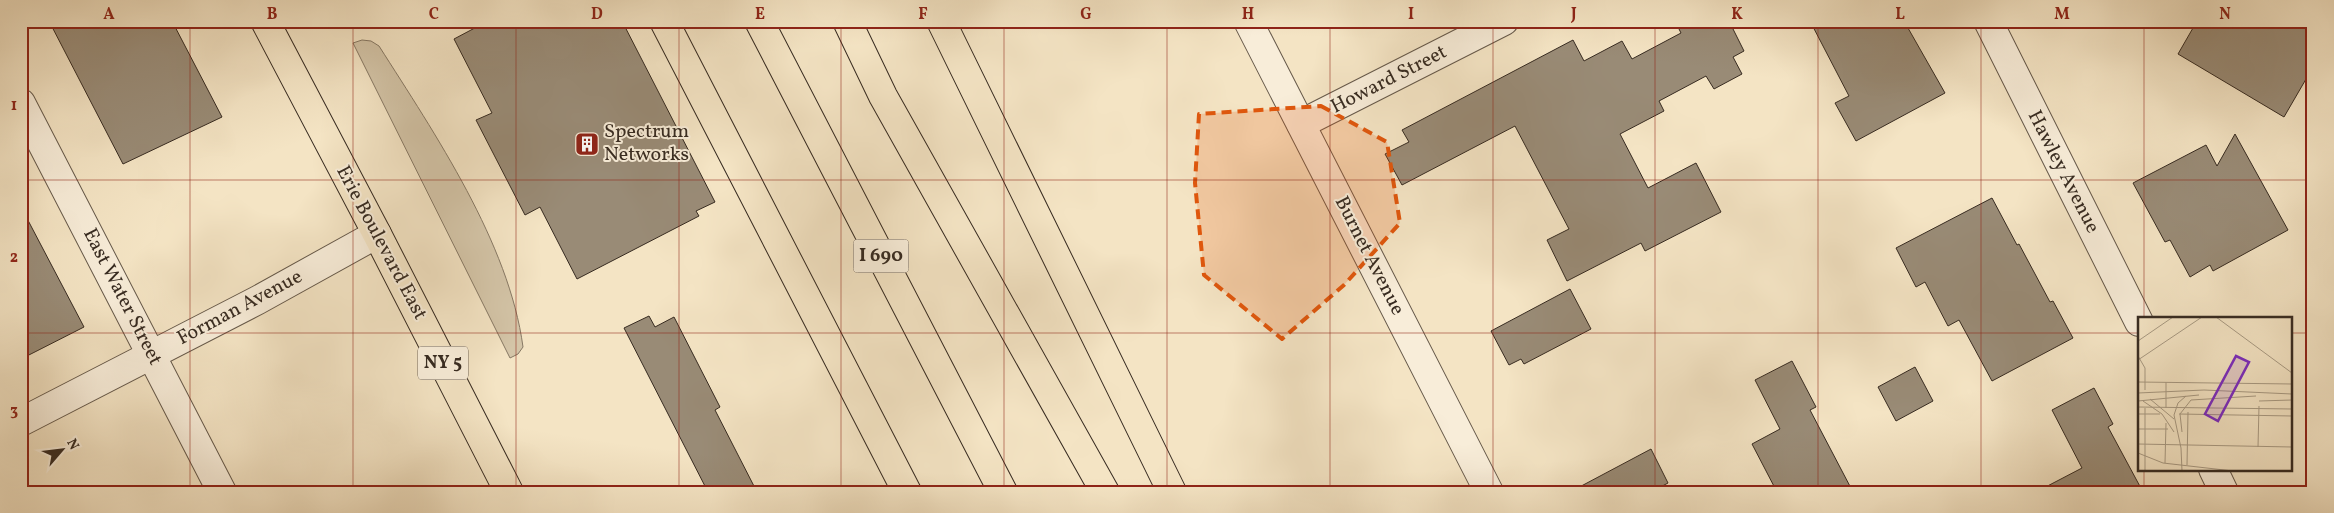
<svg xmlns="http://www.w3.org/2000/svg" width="2334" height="513" font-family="Vollkorn,serif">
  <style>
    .green { fill: #d4c5a8; stroke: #867864 }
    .building { fill: #998b76; stroke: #372b21 }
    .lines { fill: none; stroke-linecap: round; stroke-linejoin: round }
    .minor-casing { stroke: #66594a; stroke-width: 30 }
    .tertiary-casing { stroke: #66594a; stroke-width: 30 }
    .primary-casing { stroke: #372b21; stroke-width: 30 }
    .motorway-casing { stroke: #372b21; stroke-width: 30 }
    .minor { stroke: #f8edd9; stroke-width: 28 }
    .tertiary { stroke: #f8edd9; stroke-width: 28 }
    .primary { stroke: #f4e4c4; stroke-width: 28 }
    .motorway { stroke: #f4e4c4; stroke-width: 28 }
    .marked { fill: #df570d; fill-opacity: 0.2; stroke: #df570d; stroke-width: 4; stroke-dasharray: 10 6; stroke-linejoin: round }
    .grid { fill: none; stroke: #8f2418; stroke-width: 1; stroke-opacity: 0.55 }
    .labels { text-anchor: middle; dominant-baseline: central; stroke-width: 4; stroke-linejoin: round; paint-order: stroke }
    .shield { fill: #f8edd9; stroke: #716558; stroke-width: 1 }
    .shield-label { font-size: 19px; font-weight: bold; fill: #372b21 }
    .street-label { font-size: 20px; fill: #372b21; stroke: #f8edd9 }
    .poi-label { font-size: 20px; fill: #372b21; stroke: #f8edd9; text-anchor: start }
    .inset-road { fill: none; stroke: #a89a83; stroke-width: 1 }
    .view { fill: #7b2cbf; fill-opacity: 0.15; stroke: #7b2cbf; stroke-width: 2.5 }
    .inset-edge { fill: none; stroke: #372b21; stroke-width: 2.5 }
    .neatline { fill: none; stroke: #8f2418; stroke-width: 2 }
    .grid-label { font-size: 16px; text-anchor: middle; font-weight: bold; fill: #8f2418 }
  </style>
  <rect width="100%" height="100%" fill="#f4e4c4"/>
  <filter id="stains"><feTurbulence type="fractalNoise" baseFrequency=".004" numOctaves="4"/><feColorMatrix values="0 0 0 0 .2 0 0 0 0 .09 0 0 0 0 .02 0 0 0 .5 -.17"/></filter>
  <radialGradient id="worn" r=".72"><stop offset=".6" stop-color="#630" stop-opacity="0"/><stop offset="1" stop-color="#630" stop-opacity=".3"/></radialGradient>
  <!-- green -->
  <path class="green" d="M 362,40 L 371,41 L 379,46 C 435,134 509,243 523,347 L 518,354 L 510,358 L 353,43 Z"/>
  <!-- building -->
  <path class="building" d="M 49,21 L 172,21 L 222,117 L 123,164 Z
    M 488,21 L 622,21 L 715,202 L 696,211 L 699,216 L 577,279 L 540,207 L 525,215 L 476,120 L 492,113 L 454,39 Z
    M 1675,21 L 1729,21 L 1744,51 L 1733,57 L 1742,74 L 1714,89 L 1706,76 L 1659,101 L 1664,111 L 1620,134 L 1648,188 L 1696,163 L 1721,212 L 1645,251 L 1641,243 L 1567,281 L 1547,240 L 1569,229 L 1515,126 L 1402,185 L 1385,154 L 1409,142 L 1402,130 L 1573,40 L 1584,61 L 1622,41 L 1632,59 L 1681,33 Z
    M 1810,21 L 1904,21 L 1945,93 L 1856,141 L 1835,103 L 1849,96 Z
    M 2197,21 L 2293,21 L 2313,32 L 2313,67 L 2284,117 L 2178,54 Z
    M 2235,134 L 2288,230 L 2213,271 L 2210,265 L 2190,277 L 2170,240 L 2165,242 L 2133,183 L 2206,145 L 2217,166 Z
    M 1992,198 L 2017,245 L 2019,244 L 2050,302 L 2053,301 L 2073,338 L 1992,381 L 1959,320 L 1948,326 L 1925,282 L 1916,287 L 1896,248 Z
    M 21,207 L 84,327 L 21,359 Z
    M 1570,289 L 1591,329 L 1524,364 L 1521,359 L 1509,365 L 1491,331 Z
    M 649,316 L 655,327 L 674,317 L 720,407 L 715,410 L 757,492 L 708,492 L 624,328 Z
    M 1792,361 L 1816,407 L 1810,410 L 1853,492 L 1777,492 L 1752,444 L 1780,429 L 1755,380 Z
    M 1915,367 L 1933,401 L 1896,421 L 1878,387 Z
    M 2094,388 L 2113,424 L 2108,427 L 2143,492 L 2036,492 L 2082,468 L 2052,410 Z
    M 1651,449 L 1668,483 L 1651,492 L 1570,492 Z"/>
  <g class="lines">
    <!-- minor casing -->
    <g class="minor-casing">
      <path id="minor" d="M 1988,21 L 2139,322
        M 1301,124 L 1504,21
        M 21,422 L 258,300 L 377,234
        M 2213,469 L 2224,492"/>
    </g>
    <!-- tertiary casing -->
    <g class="tertiary-casing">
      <path id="tertiary" d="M 1248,21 L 1489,492
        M 21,103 L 222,492"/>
    </g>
    <!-- primary casing -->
    <g class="primary-casing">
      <path id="primary" d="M 265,21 L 377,234 L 509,492"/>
    </g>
    <!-- motorway casing -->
    <g class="motorway-casing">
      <path id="motorway" d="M 664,21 L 907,492
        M 759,21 L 1003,492
        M 847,21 L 883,96 L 1105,492
        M 941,21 L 1172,492"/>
    </g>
    <!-- minor -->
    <use href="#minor" class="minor"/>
    <!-- tertiary -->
    <use href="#tertiary" class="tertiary"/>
    <!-- primary -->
    <use href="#primary" class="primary"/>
    <!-- motorway -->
    <use href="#motorway" class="motorway"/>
  </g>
  <!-- marked area -->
  <path class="marked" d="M 1321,106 L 1387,142 L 1400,223 L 1344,285 L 1282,339 L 1204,275 L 1195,183 L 1199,114 Z"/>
  <!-- grid -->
  <path class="grid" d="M 190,21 L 190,492M 353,21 L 353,492M 516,21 L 516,492M 679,21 L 679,492M 841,21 L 841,492M 1004,21 L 1004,492M 1167,21 L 1167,492M 1330,21 L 1330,492M 1493,21 L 1493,492M 1655,21 L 1655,492M 1818,21 L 1818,492M 1981,21 L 1981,492M 2144,21 L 2144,318M 21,180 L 2313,180M 21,333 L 2139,333M 2290,333 L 2313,333M 2144,469 L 2144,492"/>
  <!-- icons -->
  <defs>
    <g id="building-square" transform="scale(1.25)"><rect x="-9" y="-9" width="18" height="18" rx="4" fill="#8f2418" stroke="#f8edd9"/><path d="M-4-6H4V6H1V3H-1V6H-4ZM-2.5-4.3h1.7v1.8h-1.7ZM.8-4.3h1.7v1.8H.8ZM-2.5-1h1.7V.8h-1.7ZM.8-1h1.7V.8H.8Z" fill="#fff"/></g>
  </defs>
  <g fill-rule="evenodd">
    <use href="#building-square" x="587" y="144"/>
  </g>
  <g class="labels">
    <!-- shield labels -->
    <g class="shield">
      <rect x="853.5" y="239.5" width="55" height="33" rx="4"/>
      <rect x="418" y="346.5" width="50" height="33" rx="4"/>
    </g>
    <g class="shield-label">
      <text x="881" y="256">I 690</text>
      <text x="443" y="363">NY 5</text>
    </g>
    <!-- street labels -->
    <g class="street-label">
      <text transform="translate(1389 80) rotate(-27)">Howard Street</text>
      <text transform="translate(2063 172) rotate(63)">Hawley Avenue</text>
      <text transform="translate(381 243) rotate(62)">Erie Boulevard East</text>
      <text transform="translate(1369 256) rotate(63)">Burnet Avenue</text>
      <text transform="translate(122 297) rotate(63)">East Water Street</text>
      <text transform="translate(240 308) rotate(-28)">Forman Avenue</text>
    </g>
    <!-- poi labels -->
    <g class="poi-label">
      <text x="604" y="132">Spectrum<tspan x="604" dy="23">Networks</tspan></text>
    </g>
  </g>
  <!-- overview -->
  <g transform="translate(2138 317)">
    <rect width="154" height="154" fill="#f4e4c4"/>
    <path class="inset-road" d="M 78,0 L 154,56M 0,24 L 35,0M 0,39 L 7,51 L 7,73M 0,43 L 64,0M 0,65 L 154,67M 0,76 L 66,73 L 154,77M 12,82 L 36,102M 0,84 L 61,78M 5,84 L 24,97 L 36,115M 121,84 L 154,83M 0,90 L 154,92M 7,91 L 7,154M 28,91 L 28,65M 0,97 L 22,97M 41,97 L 154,99M 0,112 L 30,112M 44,115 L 42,97 L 53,83 L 118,79M 0,127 L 154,130M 120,130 L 121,89M 0,136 L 25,146 L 95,154M 27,146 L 28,106M 49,148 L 50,95M 44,154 L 43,131 L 36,98 L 40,86 L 48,79"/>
    <path class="view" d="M 98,39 L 111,45 L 80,104 L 67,97 Z"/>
    <rect width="154" height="154" class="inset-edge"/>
  </g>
  <!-- margin -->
  <rect width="2334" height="513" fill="none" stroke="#f4e4c4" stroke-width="55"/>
  <!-- north arrow -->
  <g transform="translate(62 450) rotate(62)" stroke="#f8edd9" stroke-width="4" paint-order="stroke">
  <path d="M0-4L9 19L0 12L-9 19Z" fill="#372b21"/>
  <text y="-8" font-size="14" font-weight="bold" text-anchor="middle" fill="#372b21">N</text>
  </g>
  <rect x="28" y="28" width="2278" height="458" class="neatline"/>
  <g class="grid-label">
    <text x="109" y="19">A</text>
    <text x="272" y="19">B</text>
    <text x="434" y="19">C</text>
    <text x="597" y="19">D</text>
    <text x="760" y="19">E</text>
    <text x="923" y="19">F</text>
    <text x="1086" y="19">G</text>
    <text x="1248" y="19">H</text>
    <text x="1411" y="19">I</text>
    <text x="1574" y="19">J</text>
    <text x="1737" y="19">K</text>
    <text x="1900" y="19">L</text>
    <text x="2062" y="19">M</text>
    <text x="2225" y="19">N</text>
    <text x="14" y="110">1</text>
    <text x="14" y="262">2</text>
    <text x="14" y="415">3</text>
  </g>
  <rect width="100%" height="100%" filter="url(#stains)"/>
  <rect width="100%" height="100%" fill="url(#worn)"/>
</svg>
